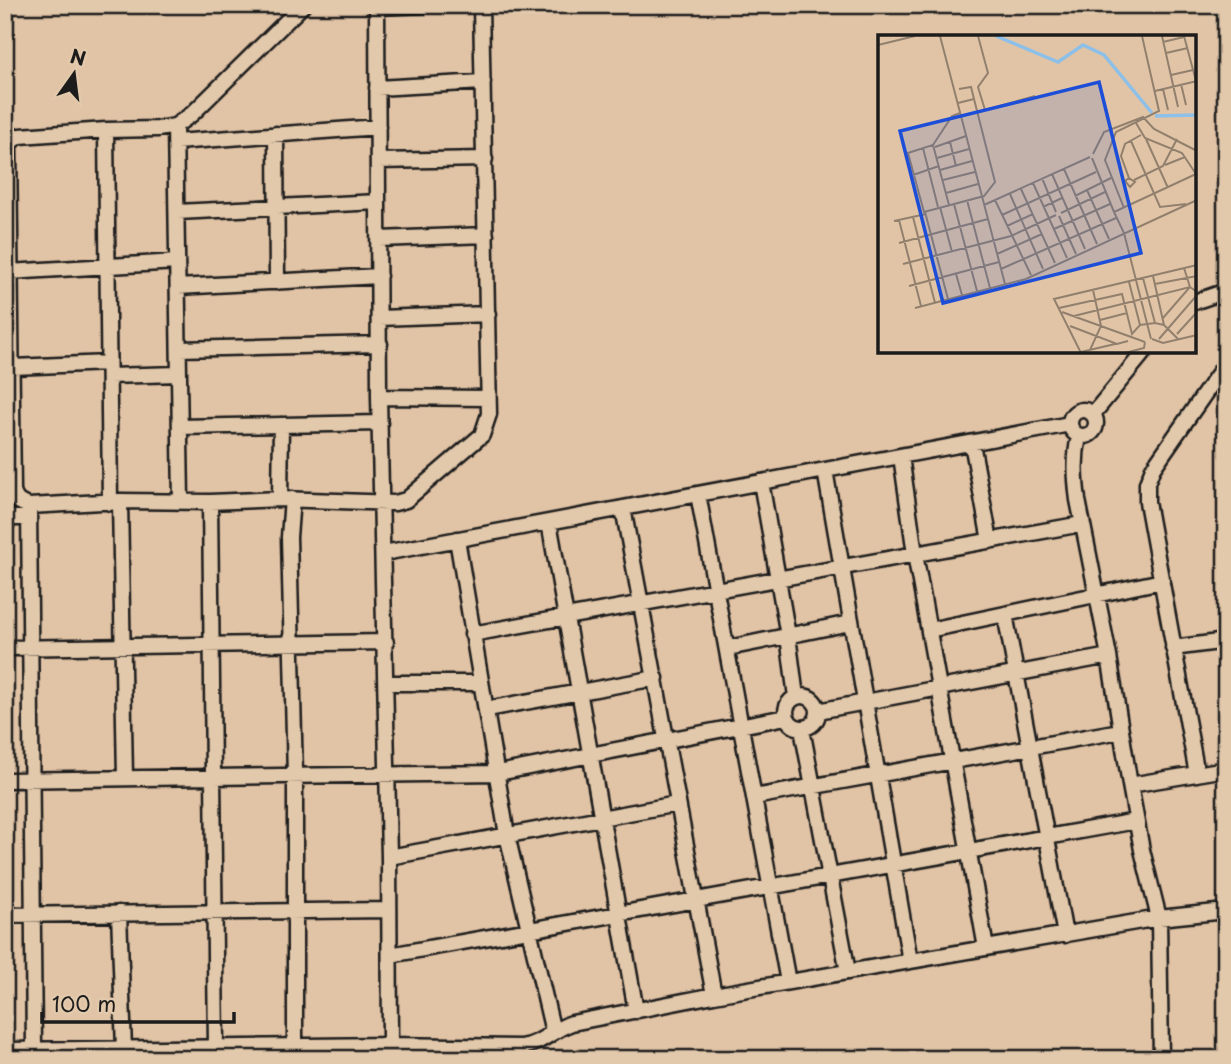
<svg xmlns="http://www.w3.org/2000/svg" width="1231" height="1064" font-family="'Playpen Sans',sans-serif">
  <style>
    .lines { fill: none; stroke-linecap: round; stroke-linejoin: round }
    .minor-casing { stroke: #1c1c1c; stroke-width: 19 }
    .minor { stroke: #e3c9ab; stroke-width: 14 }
    .inset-river { fill: none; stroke: #8cc0e9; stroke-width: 3.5 }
    .inset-road { fill: none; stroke: #92806e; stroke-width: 2 }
    .view { fill: #1d4ed8; fill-opacity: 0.15; stroke: #1d4ed8; stroke-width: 3.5 }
    .inset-edge { fill: none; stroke: #1c1c1c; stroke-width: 3.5 }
  </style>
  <rect width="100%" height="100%" fill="#e1c3a5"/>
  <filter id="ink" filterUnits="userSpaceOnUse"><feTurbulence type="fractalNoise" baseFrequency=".0143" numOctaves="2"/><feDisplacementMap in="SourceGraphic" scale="14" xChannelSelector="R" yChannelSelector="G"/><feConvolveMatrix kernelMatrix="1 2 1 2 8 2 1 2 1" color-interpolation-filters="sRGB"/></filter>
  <g filter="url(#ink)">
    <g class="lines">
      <!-- minor casing -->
      <g class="minor-casing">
        <path id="minor" d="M 303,5 L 192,114 L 175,126 L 158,129 L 106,130 L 20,136 L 13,140 L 9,145 L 13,491 C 15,501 20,503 29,506 L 120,501 L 210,502 L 280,499 L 395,503 L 406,500 L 482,435 L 489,414 L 481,5
          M 377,5 L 379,397 L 389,857 L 390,1045
          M 377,7 L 424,5
          M 377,88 L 483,82
          M 175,126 L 181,501
          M 106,130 L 110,503
          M 276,134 L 277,282
          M 176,142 L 378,127
          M 378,161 L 485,159
          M 177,212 L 378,202
          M 379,239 L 486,235
          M 9,272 L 177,262
          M 178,287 L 379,276
          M 1194,302 L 1226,291
          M 379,318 L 488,314
          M 179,349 L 380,344
          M 13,367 L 108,363
          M 109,376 L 179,374
          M 379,397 L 488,398
          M1070 423a13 13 0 1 1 26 0a13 13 0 1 1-26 0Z
          M 1093,414 L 1144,352
          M 180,427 L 380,423
          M 1079,436 C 1074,458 1075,477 1078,500 L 1109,656 L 1130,785
          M 972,443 L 990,541
          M 901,456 L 915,554 L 986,948
          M 825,470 L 910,961
          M 761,482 L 788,636 L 796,697
          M 698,494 L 788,982
          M 280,499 L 281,425
          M 292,499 L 289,537 L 295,776 L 295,1046
          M 120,501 L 125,778
          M 210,502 L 216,1047
          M 29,506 L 34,1050
          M 623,508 L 714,995
          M 5,518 L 29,518
          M 549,522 L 636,1011
          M 457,539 L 507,835 L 553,1032
          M 384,553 L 1070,424
          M 1005,614 L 1065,935
          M 929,630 L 1162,581
          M 472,634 L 1082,524
          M 5,648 L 386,642
          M 728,648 L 850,623
          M 1173,648 L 1226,641
          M 386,683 L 481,683
          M786 712a16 16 0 1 1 32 0a16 16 0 1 1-32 0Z
          M 487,709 L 656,678
          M 818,711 L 1109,656
          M 802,729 L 848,972
          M 1197,774 L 1147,502 L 1147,483 L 1153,468 L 1226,363
          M 5,780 L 498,773 L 786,717
          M 754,797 L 1120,731
          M 389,857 L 677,804
          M 119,913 L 124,1049
          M 5,915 L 389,910
          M 390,955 L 1136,821
          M 5,1050 L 390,1045 L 521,1047 C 542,1044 553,1029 572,1023 L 714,995 L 1159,918 L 1226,911
          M 1161,1059 L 1159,918 L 1142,850 L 1130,785 L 1226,769"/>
      </g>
      <!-- minor -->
      <use href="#minor" class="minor"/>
    </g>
  </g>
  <!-- overview -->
  <g transform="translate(878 35)">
    <rect width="318" height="318" fill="#e1c3a5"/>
    <path class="inset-river" d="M 118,1 L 180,27 L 205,10 L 226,20 L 274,78M 277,81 L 319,80"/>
    <path class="inset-road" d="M 62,1 L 127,249M 100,1 L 110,38 L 100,52 L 107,75 L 157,61M 284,1 L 300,72M 306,1 L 318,46M 285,7 L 306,2M 0,10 L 37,1M 288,18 L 310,13M 293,40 L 315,35M 303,49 L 308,70M 81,54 L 93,52 L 96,64M 285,54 L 290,75M 277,56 L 319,46M 80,68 L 96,64 L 117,147 L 106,161 L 46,177 L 30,118 L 55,110 L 74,81 L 82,78M 258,88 L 267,103 L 304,118 L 318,139 L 236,177 L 246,198 L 273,304M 268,104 L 290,153M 253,106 L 282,172 L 308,169M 72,107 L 78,131M 55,110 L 71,170M 57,112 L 88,101M 45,113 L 60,172M 215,119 L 226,97 L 265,82 L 276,94 L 319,116M 59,123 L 91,114M 214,123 L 236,177M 287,130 L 307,122M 186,134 L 219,209M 62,135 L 94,126M 174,139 L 207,214M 35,140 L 61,131M 164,143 L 178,177M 251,143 L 247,146 L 252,152 L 257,147 L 251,143 L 243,121 L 247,109 L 263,100M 65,145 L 97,137M 256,145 L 285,131 L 299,104M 155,148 L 189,223M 143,154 L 177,228M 209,155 L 231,204M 68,158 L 100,149M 132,159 L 165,234M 197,161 L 233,143M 89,165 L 112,253M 117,165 L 153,240M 76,169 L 99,256M 106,170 L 212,122M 62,172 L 74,217M 165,172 L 184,163M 246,173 L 227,125 L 238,97 L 281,76 L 264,1M 47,177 L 70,264M 183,178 L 227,157M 124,180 L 218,137M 181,181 L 198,219M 35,182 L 57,268M 21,185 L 43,271M 16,186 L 48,179M 129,191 L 155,179M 176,194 L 232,169M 21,208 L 110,184M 119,219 L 164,199M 25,229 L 133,201 L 178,180M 123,234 L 238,183M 78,239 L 84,260M 275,241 L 286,290M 265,243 L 277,288M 251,247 L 262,290M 277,249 L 319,241M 31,251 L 121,227M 37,273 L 148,244 L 319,165M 181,273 L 244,259 L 254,299 L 262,290 L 277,288 L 286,290 L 300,304M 184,277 L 267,307M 196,281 L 312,252 L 319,257M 285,283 L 312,252 L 306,233M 222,285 L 249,278M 192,291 L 239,309 L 250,306M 299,299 L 319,277M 274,304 L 285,308 L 319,300M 281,304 L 319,260M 212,315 L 223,291 L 215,255M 203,317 L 237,309M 203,318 L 176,264 L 319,230M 247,318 L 266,313 L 267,307"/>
    <path class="view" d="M 221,47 L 263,218 L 65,268 L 22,96 Z"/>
    <rect width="318" height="318" class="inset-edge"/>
  </g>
  <!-- margin -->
  <rect width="1231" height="1064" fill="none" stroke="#e3c9ab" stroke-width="28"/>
  <rect x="14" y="14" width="1203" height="1036" fill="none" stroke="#1c1c1c" stroke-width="2.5" filter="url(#ink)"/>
  <!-- north arrow -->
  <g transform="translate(74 74) rotate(14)" stroke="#e3c9ab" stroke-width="5" paint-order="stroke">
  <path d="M0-5L12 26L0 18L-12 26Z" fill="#1c1c1c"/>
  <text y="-10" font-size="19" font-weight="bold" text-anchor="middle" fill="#1c1c1c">N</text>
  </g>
  <!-- scale -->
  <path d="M42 1012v10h192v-10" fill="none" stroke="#1c1c1c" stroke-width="3.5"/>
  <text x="52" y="1012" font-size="21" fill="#1c1c1c" stroke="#e3c9ab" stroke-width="5" paint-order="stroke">100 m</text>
</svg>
